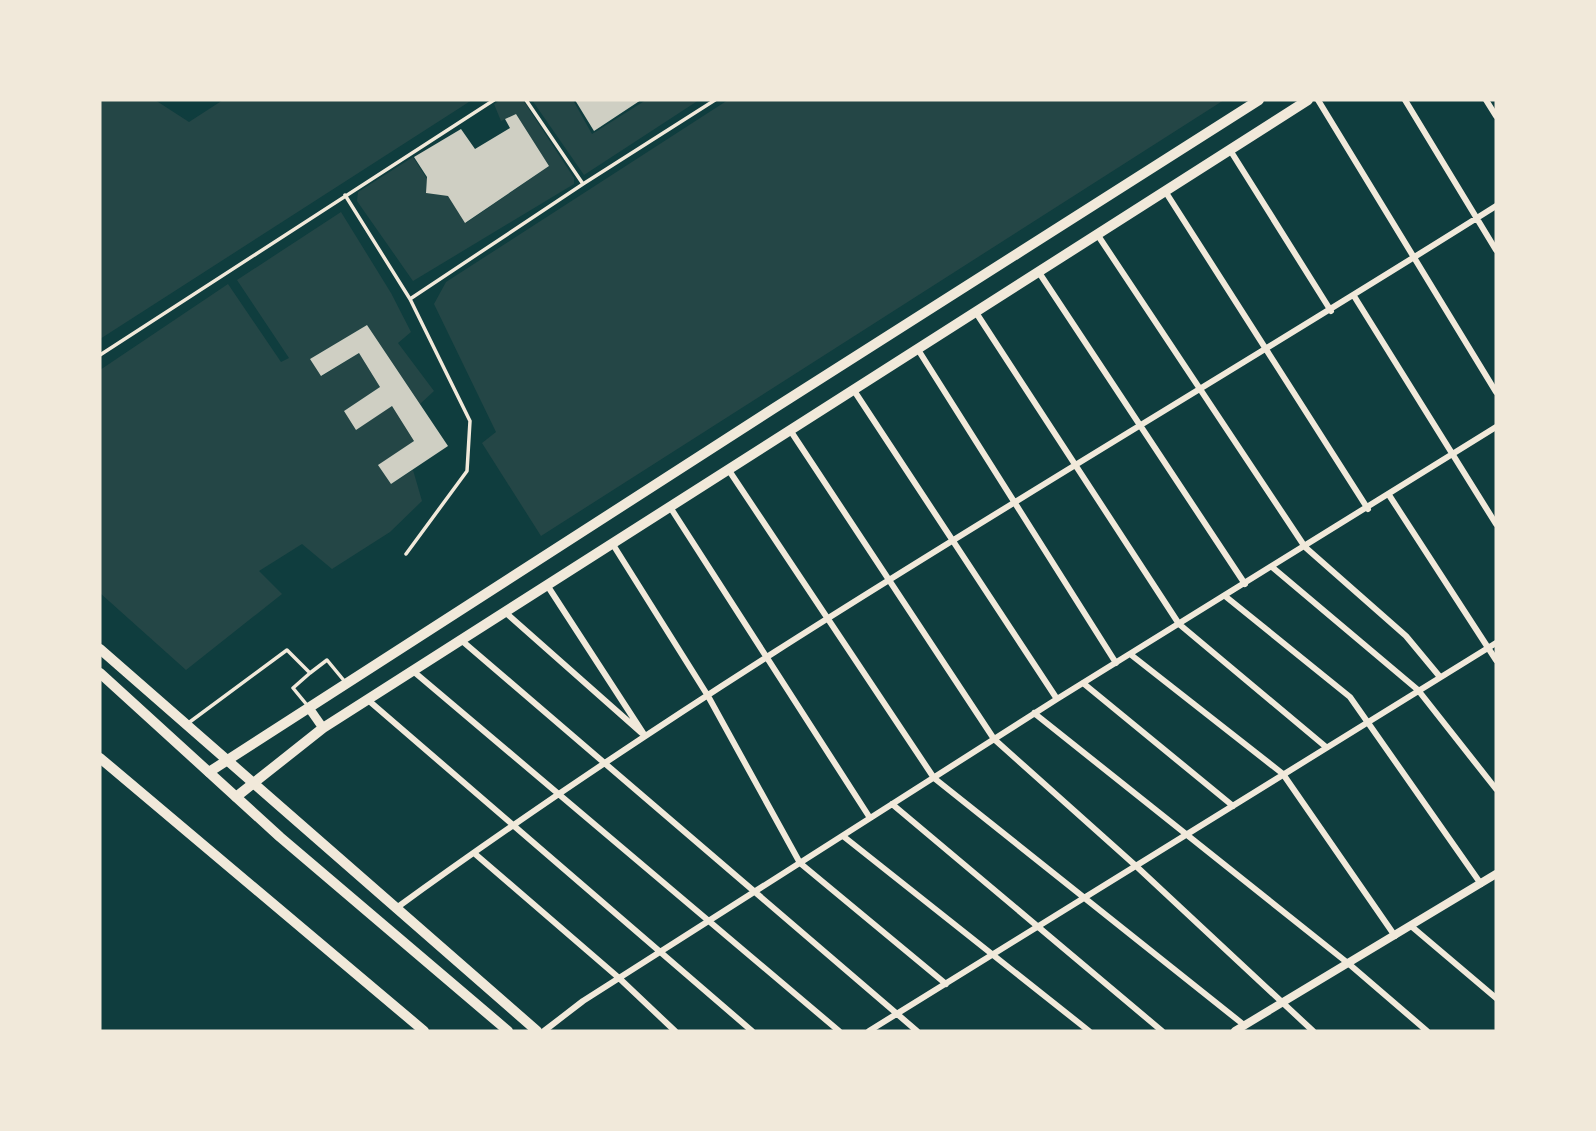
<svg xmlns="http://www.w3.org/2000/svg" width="1596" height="1131" font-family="Lato,sans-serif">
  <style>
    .green { fill: #244646 }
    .building { fill: #cfcfc3 }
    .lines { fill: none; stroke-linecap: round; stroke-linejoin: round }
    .service { stroke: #f1e9da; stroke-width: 3.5 }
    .minor { stroke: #f1e9da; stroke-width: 6 }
    .tertiary { stroke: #f1e9da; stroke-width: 8 }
    .secondary { stroke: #f1e9da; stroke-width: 9 }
    .primary { stroke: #f1e9da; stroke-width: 10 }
    .trunk { stroke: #f1e9da; stroke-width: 10 }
  </style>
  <rect width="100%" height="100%" fill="#0f3d3e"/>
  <!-- green -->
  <path class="green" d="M 100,100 L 155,100 L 189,122 L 223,100 L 472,100 L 100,339 Z
    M 501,100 L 523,100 L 574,178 L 574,184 L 413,281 L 357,201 L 358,192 L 413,157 L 427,179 L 426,193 L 448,196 L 466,223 L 549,166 L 516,114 L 501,121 L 494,104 Z
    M 532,100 L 573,100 L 592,134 L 646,100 L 699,100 L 584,175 Z
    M 728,100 L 1224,100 L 541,536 L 482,443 L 496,432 L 434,304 L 446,282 Z
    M 341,212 L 391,293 L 411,332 L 398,343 L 434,391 L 420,404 L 367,325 L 310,359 L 322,376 L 359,353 L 380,387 L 344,411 L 392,406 L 414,441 L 379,465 L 391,484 L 413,470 L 422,501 L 390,532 L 332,569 L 302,544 L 259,571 L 282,594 L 186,670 L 100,593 L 100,370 L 228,284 L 281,362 L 289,358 L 237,280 Z"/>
  <!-- building -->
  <path class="building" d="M 575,100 L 641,100 L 594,131 Z
    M 516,114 L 549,166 L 465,223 L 448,196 L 426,193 L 427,177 L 414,157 L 461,129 L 475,149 L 510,128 L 505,119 Z
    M 367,325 L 448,446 L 391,484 L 378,465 L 414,441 L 392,406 L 356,430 L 344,411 L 380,387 L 359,353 L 321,376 L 310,359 Z"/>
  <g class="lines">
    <!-- service -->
    <path class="service" d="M 526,100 L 583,184 L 715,100
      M 345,195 L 410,299 L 583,184
      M 100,355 L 494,100
      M 406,554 L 467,471 L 470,421 L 410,299
      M 310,673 L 327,660 L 346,683
      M 187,724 L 287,650 L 310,673 L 293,688 L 307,705"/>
    <!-- minor -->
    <path class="minor" d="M 1318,100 L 1496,392
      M 1405,100 L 1496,250
      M 1486,100 L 1496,116
      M 1230,150 L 1331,311
      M 1165,191 L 1368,509
      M 1097,234 L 1305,547 L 1406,636 L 1440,677
      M 1038,271 L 1245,584
      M 1354,296 L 1496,524
      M 975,311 L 1179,624 L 1326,747
      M 917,348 L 1116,663
      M 853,389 L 1057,699
      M 790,430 L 994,739 L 1136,866 L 1313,1031
      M 728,469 L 934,778 L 1244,1025
      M 1389,495 L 1496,660
      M 670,507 L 870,818
      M 612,543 L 708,696 L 800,863 L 946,984
      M 1272,567 L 1418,690 L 1496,789
      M 1225,596 L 1350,697 L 1481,884
      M 505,612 L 645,736 L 547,585
      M 461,640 L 917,1031
      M 1130,654 L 1283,774 L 1395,936
      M 413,671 L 839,1031
      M 1083,683 L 1233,806
      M 368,700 L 752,1031
      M 1034,713 L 1349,964 L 1427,1031
      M 892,804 L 1162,1031
      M 843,836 L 1089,1031
      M 474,853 L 619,978 L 675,1031
      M 395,909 C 747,653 1128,438 1496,206
      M 1411,926 L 1496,998
      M 544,1031 L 583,1001 L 1057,699 L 1496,427
      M 869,1031 L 1496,643"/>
    <!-- tertiary -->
    <path class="tertiary" d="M 1235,1031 L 1496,874"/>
    <!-- secondary -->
    <path class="secondary" d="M 309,708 L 323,728"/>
    <!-- primary -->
    <path class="primary" d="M 209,772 L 776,407 L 1259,100
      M 236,797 L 323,728 L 1308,100"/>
    <!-- trunk -->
    <path class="trunk" d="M 100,649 L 537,1031
      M 100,673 L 280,837 L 508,1031
      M 100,758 L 424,1031"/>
  </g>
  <!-- border -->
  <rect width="1596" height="1131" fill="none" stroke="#f1e9da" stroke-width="203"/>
</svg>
